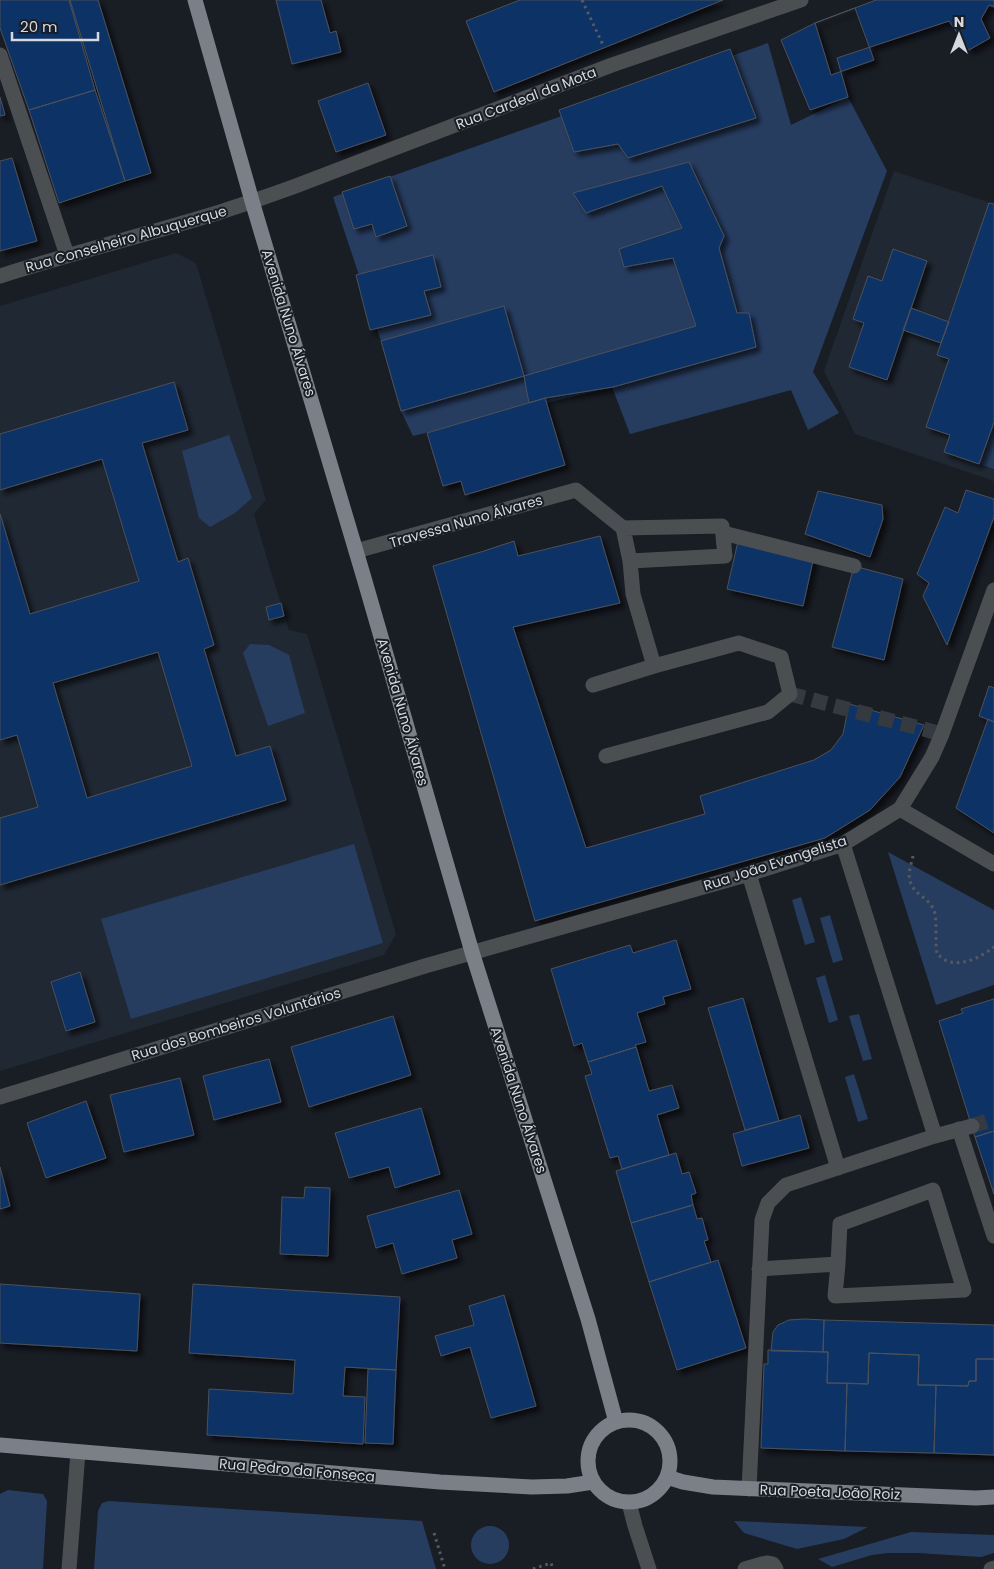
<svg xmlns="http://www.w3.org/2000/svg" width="994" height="1569" font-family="Poppins,sans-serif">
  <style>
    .built { fill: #202833 }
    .green { fill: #273d60 }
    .building { fill: #0d3166; stroke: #4c5159; fill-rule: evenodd; filter: url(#shadow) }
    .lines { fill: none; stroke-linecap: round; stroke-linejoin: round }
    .minor-tunnel { stroke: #353940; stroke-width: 15; stroke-dasharray: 15 8; stroke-linecap: butt }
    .path { stroke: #575a61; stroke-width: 3; stroke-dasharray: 2.5 4; stroke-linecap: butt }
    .minor { stroke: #4c4f52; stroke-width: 15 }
    .major { stroke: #7b8088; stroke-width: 15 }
    .labels { text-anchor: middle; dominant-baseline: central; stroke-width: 4; stroke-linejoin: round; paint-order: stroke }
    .street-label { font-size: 14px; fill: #d5d8dd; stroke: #191d24 }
  </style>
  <defs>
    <filter id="shadow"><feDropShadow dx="4.5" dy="4.5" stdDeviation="2.5" flood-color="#0009"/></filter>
  </defs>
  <rect width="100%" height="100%" fill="#191d24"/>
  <!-- built -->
  <path class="built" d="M 894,171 L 994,204 L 994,481 L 855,434 L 824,371 Z
    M 176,253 L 196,263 L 266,500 L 254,514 L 272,575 L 289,630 L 307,634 L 396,934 L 384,955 L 0,1071 L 0,306 Z"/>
  <!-- green -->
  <path class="green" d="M 768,43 L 791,125 L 848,97 L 887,171 L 813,372 L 839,413 L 808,430 L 791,390 L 630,434 L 612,387 L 413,436 L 401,411 L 381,341 L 333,197 Z
    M 994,422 L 994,469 L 979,464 Z
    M 229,435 L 252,498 L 235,513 L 210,527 L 199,518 L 182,451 Z
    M 250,644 L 269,645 L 289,655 L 305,713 L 268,726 L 243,653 Z
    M 354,844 L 383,943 L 131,1019 L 101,919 Z
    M 888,852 L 994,910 L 994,985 L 936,1005 Z
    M 801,897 L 815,942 L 805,945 L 792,900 Z
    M 830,915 L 843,960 L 833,963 L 820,918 Z
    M 825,975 L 838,1020 L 829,1023 L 816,978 Z
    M 859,1014 L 872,1059 L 863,1061 L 849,1016 Z
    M 854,1074 L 868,1119 L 858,1122 L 845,1077 Z
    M 8,1490 L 43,1494 L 47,1501 L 43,1569 L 0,1569 L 0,1494 Z
    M 109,1501 L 422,1521 L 436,1569 L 94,1569 L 98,1511 L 102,1503 Z
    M 734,1521 L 868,1527 L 844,1539 L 797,1549 L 744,1533 Z
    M471 1545a19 19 0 1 1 38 0a19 19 0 1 1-38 0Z
    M 911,1532 L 994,1535 L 994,1553 L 981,1557 L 918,1553 L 888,1553 L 872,1555 L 832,1567 L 818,1559 Z"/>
  <!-- building -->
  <path class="building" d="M 0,0 L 69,0 L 95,90 L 29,110 L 0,28 Z
    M 70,0 L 98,0 L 151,173 L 125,181 Z
    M 276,0 L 321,0 L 330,33 L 336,31 L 341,52 L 292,64 Z
    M 520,0 L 723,0 L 494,92 L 466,21 Z
    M 876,0 L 994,0 L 994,7 L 989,5 L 981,19 L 990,38 L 969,50 L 949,21 L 837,58 L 848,97 L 810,110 L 781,40 L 815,23 Z
    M 855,8 L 874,60 L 831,75 L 815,23 Z
    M 730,49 L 756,118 L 628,158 L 618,144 L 574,152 L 559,110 Z
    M 368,83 L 386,135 L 336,152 L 318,101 Z
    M 95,90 L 125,181 L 59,203 L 29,110 Z
    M 0,97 L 5,115 L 0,116 Z
    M 12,158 L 37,241 L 0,251 L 0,161 Z
    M 689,162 L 724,236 L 719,248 L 737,313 L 749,313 L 756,347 L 613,387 L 545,398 L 529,403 L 524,376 L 696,326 L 673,258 L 624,267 L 619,249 L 682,228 L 662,186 L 586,213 L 573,193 Z
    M 390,176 L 407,226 L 376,237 L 372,224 L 354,229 L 342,192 Z
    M 989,203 L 994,204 L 994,422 L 979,464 L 944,452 L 950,435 L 926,427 L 949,359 L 937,355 Z
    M 893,249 L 927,261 L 887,380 L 849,367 L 864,323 L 853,319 L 868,276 L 882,281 Z
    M 433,255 L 441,287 L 424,291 L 431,315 L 370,330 L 356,275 Z
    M 504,306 L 524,376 L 401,411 L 381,341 Z
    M 911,308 L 949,322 L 941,343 L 903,330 Z
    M 174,382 L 188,430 L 142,443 L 178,562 L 188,558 L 214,645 L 204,649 L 236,756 L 270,746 L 286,800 L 0,885 L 0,818 L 38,807 L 17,735 L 0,740 L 0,514 L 30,614 L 139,581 L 102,459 L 0,490 L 0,434 ZM 158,652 L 192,766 L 87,798 L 53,683 Z
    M 545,398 L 565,465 L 465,495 L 461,481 L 443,486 L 427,433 Z
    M 966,490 L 994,499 L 994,517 L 947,645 L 923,596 L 929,583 L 917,574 L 945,507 L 958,513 Z
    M 818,491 L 882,505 L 883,519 L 870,557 L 805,534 Z
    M 600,536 L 620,603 L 513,627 L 586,848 L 705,814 L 700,796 L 814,760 L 831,750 L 843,734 L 849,704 L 924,725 L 900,777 L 870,810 L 825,838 L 535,921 L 433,566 L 484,551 L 514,541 L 518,556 Z
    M 739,537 L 814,556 L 803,606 L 727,589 Z
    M 854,566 L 903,579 L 884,660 L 832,647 Z
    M 281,603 L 284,616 L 269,620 L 266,607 Z
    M 989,686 L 994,688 L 994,722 L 979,716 Z
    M 988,719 L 994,722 L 994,833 L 956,808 Z
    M 676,940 L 691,989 L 663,997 L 665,1004 L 637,1013 L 646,1042 L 635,1045 L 636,1047 L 588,1062 L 582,1043 L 574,1046 L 551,969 L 630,945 L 633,953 Z
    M 80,972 L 95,1022 L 66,1031 L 51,982 Z
    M 743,998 L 779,1121 L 745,1130 L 708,1008 Z
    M 994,999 L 994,1131 L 975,1137 L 939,1021 L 963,1013 L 961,1009 Z
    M 393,1016 L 411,1075 L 309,1107 L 291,1047 Z
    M 636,1047 L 649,1091 L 672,1085 L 679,1108 L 657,1115 L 669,1155 L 622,1169 L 618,1156 L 610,1158 L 585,1076 L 592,1074 L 588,1062 Z
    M 269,1059 L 281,1102 L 214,1120 L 203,1076 Z
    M 180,1078 L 194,1135 L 124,1152 L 110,1095 Z
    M 86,1101 L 106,1158 L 46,1178 L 27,1123 Z
    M 421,1108 L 440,1174 L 395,1188 L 389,1167 L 349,1178 L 335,1133 Z
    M 800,1115 L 809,1148 L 742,1166 L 733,1134 Z
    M 994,1131 L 994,1194 L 975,1137 Z
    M 676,1153 L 682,1174 L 689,1172 L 696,1193 L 691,1195 L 693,1205 L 631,1223 L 616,1171 Z
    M 0,1167 L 10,1206 L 0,1209 Z
    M 305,1187 L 330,1188 L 328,1256 L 280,1254 L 282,1197 L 304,1198 Z
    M 459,1190 L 472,1234 L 452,1240 L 457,1258 L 402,1274 L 393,1243 L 376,1248 L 367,1216 Z
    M 693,1205 L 697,1219 L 702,1218 L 708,1240 L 704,1241 L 711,1262 L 649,1282 L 631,1223 Z
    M 718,1260 L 746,1348 L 677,1370 L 649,1282 Z
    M 0,1284 L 140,1294 L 137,1351 L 0,1343 Z
    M 193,1284 L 400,1297 L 396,1370 L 345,1367 L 343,1396 L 365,1397 L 363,1444 L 207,1435 L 209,1389 L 293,1394 L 295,1360 L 189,1353 Z
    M 504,1295 L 536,1406 L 491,1418 L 470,1347 L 441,1356 L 435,1336 L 474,1325 L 469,1306 Z
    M 805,1319 L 824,1320 L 823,1352 L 771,1351 L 773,1332 L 778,1325 L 789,1320 Z
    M 824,1320 L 994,1325 L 994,1359 L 976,1359 L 976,1381 L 969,1381 L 968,1386 L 918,1385 L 919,1355 L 869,1353 L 868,1384 L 827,1383 L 828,1352 L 823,1352 Z
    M 768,1350 L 828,1352 L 827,1383 L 847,1383 L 845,1451 L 761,1448 L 764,1364 L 768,1364 Z
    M 869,1353 L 919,1355 L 918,1385 L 936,1385 L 934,1453 L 845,1451 L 847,1383 L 868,1384 Z
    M 976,1359 L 994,1359 L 994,1455 L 934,1453 L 936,1385 L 968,1386 L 969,1381 L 976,1381 Z
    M 368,1369 L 396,1370 L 393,1444 L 365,1443 Z"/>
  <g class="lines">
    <!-- minor-tunnel -->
    <path class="minor-tunnel" d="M 790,694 L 942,734
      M 972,1126 L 994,1119"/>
    <!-- path -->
    <path class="path" d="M 582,0 L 603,45
      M 913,856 C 911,865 907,875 911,884 C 916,896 932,899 935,914 C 937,927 935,941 937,954 C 940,956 944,960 947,961 C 963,967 982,956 994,947
      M 434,1533 L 445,1569
      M 533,1569 L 551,1563 L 553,1569"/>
    <!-- minor -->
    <path class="minor" d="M 0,55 L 67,255
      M 0,276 C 72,253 145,235 217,213 C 242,205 268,196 293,187 L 612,65 L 801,0
      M 623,528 L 722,526 L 725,556 L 630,561
      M 723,533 L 854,566
      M 356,551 L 576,490 L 623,528 L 630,561 L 633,594 L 654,666 L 739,643 L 781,657 L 790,694 L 768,712 L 606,756
      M 593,685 L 654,666
      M 900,809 L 994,864
      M 843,844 L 935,1136
      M 749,874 L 838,1168
      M 0,1097 L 425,966 L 749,874 L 843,844 L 900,809 L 932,757 L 942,734 L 994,590
      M 959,1129 L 994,1236
      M 759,1269 L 838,1264 L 840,1224 L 933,1190 L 964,1290 L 835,1296 L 838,1264
      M 749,1489 L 762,1220 L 768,1203 L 786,1185 L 935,1136 L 972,1126
      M 629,1503 L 635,1526 L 649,1569
      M 69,1569 L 78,1452
      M 745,1569 L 762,1564 L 768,1563 L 773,1564 L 776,1569
      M 991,1569 L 994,1568"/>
    <!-- major -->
    <path class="major" d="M 195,0 L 252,201 L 364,578 L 472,952 L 588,1319 L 616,1422
      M588 1461a41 41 0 1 1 82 0a41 41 0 1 1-82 0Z
      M 0,1445 L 440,1482 L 532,1487 L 567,1486 L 593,1482
      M 667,1477 L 683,1482 L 713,1487 L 976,1498 L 994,1497"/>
  </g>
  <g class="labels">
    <!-- street labels -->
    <g class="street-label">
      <text transform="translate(526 98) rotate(-21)">Rua Cardeal da Mota</text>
      <text transform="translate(126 239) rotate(-16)">Rua Conselheiro Albuquerque</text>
      <text transform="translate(289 323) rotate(73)">Avenida Nuno Álvares</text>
      <text transform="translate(466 521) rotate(-16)">Travessa Nuno Álvares</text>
      <text transform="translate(403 712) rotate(74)">Avenida Nuno Álvares</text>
      <text transform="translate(775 863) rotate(-18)">Rua João Evangelista</text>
      <text transform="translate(236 1024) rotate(-17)">Rua dos Bombeiros Voluntários</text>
      <text transform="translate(519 1100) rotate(72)">Avenida Nuno Álvares</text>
      <text transform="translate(297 1470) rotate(5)">Rua Pedro da Fonseca</text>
      <text transform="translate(830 1492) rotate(2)">Rua Poeta João Roiz</text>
    </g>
  </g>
  <!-- north arrow -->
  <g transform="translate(959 35)" stroke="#191d24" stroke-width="4" paint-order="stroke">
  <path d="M0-4L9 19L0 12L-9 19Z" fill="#d5d8dd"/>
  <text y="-8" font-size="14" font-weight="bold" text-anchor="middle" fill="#d5d8dd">N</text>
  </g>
  <!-- scale -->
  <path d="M12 32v8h86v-8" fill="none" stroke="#d5d8dd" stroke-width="2.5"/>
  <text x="20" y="32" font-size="15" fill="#d5d8dd" stroke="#191d24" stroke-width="4" paint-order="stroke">20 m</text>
</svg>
